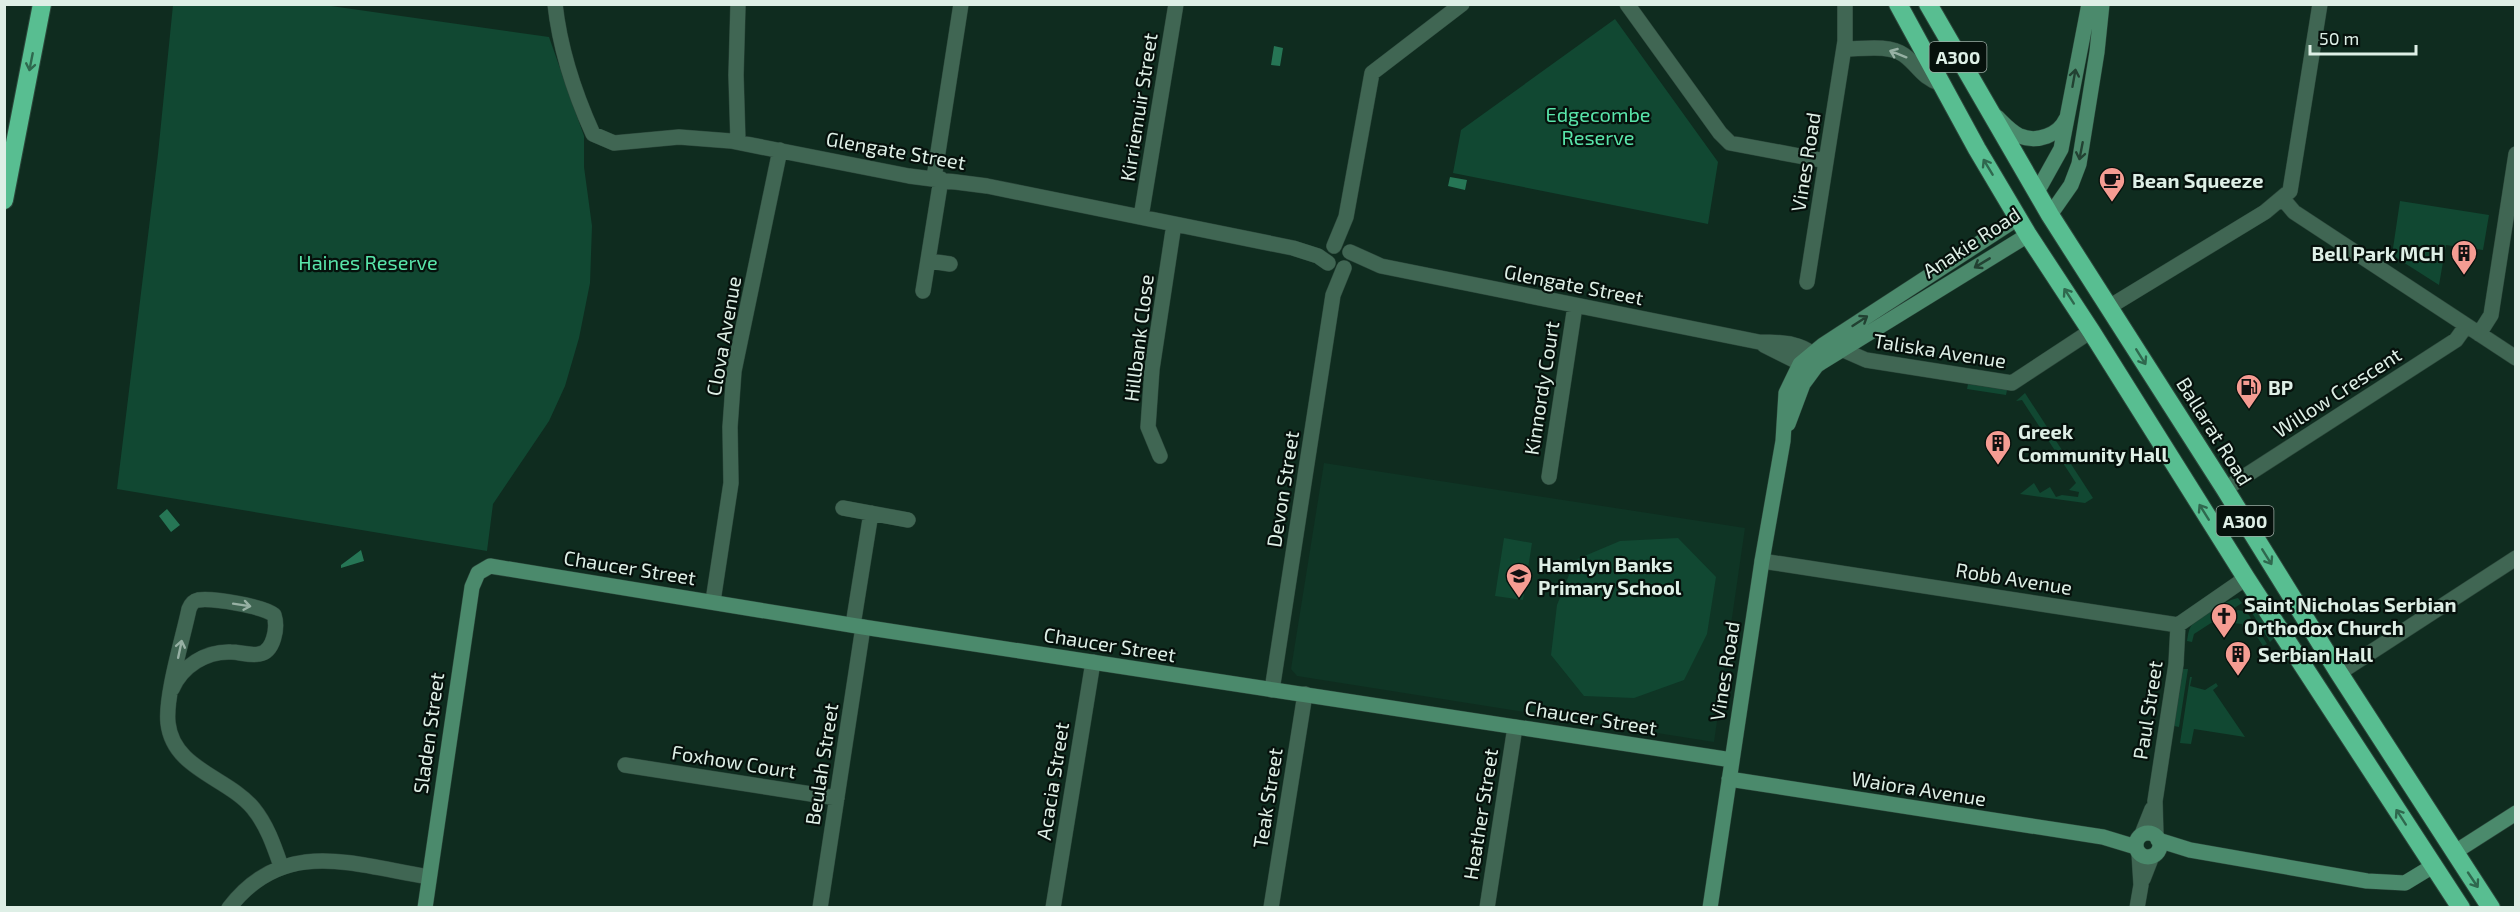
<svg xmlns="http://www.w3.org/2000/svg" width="2520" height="912" font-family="'Exo 2',sans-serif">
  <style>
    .built { fill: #0f3525 }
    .green { fill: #114832 }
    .water { fill: #267655 }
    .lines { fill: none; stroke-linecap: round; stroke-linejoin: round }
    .street-casing { stroke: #2c473b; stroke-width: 16 }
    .secondary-casing { stroke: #2c473b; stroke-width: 16 }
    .highway-casing { stroke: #2c473b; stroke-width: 20 }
    .street { stroke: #406653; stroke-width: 15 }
    .secondary { stroke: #4b8a6c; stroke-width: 15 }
    .highway { stroke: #58be91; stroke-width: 18 }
    .oneway { stroke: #97b1a4 }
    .oneway2 { stroke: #2f684e }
    .oneway3 { stroke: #224132 }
    .labels { text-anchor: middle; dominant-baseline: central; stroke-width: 4.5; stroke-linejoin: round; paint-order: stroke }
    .shield { fill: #06110c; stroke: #9daca5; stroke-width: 1.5 }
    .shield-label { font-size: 18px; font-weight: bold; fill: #deefe6 }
    .street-label { font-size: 20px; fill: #deefe6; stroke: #06110c }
    .park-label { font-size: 20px; fill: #59e5aa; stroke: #06110c }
    .poi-label { font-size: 20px; font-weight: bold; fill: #deefe6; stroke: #06110c; text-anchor: start }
  </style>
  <rect width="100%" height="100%" fill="#0f2c1f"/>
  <!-- built -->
  <path class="built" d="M 1324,463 L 1745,528 L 1714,742 L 1297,676 L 1291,669 Z"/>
  <!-- green -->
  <path class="green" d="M 173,5 L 324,5 L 549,37 L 584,136 L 584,167 L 592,226 L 590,283 L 579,338 L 565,386 L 549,421 L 493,504 L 487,551 L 117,489 L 158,154 Z
    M 1615,19 L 1718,162 L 1708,224 L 1453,173 L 1461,130 Z
    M 2400,201 L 2489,215 L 2483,250 L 2446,245 L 2439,285 L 2392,255 Z
    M 1968,384 L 2007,390 L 2006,395 L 1967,389 Z
    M 2025,393 L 2093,498 L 2085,503 L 2020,494 L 2034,483 L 2040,493 L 2050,487 L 2056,497 L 2062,495 L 2078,497 L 2079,492 L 2069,490 L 2076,483 L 2022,400 L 2016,401 Z
    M 1504,538 L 1532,543 L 1523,600 L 1495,596 Z
    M 1678,538 L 1716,577 L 1707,634 L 1684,680 L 1634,698 L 1584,696 L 1551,655 L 1557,605 L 1575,560 L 1620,541 Z
    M 2238,598 L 2242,603 L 2194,634 L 2192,642 L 2187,641 C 2188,636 2188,631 2191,626 C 2197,618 2228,599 2238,598 Z
    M 2244,600 L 2251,603 L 2274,638 L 2270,642 Z
    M 2238,610 L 2247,612 L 2267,644 L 2263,646 L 2256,635 L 2244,633 L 2242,624 L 2232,623 L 2228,617 Z
    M 2183,669 L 2188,669 L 2179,727 L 2174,726 Z
    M 2190,677 L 2192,677 L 2190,686 L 2205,690 L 2216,683 L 2218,686 L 2213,690 L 2245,737 L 2194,729 L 2191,744 L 2180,743 Z"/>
  <!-- water -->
  <path class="water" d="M 1274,46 L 1283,48 L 1280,66 L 1271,65 Z
    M 1450,177 L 1467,180 L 1465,190 L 1448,186 Z
    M 167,509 L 180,525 L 171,532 L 159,516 Z
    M 361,550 L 364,561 L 341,568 L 341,565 Z"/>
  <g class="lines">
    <!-- street casing -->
    <g class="street-casing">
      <path id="street" d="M 555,4 C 560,50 574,92 593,134 L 614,143 L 679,137 L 731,141 L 909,176 L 987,186 L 1293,248 L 1318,256 L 1328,263
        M 1627,4 L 1720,133 L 1730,143 L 1826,161
        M 1844,49 C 1862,49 1889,44 1904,55 C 1919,66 1921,77 1941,84
        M 738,142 L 736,75 L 738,4
        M 934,178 L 961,4
        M 2283,199 L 2294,212 L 2516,358
        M 1141,217 L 1176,4
        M 1334,246 L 1346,217 L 1372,73 L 1462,4
        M 1350,252 L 1381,266 L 1759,342 C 1779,342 1810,342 1819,364
        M 930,261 L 950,264
        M 1807,282 L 1845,41 L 1845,4
        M 923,291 L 941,179
        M 2109,307 L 2265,212 L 2290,191 L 2320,4
        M 2479,334 L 2491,315 L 2516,154
        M 1764,345 L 1812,369
        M 1841,349 L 1866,360 L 2012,383 L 2091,331
        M 1160,456 L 1148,427 L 1152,369 L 1174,224
        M 1549,477 L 1575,306
        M 2225,489 L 2456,340 L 2466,326
        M 843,508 L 908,520
        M 1762,561 L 2178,625 L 2246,578
        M 713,601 L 731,483 L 730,427 L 734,371 L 780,150
        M 853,625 L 871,513
        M 2339,673 L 2516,558
        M 172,689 C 182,666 206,651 231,652 C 240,652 250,656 259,654 C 274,652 278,627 274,615 C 263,606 213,598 198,600 C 193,601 191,604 189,609 C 183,638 165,696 168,723 C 173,769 227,777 253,808 C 267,825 274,846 281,866
        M 1272,690 L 1333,295 L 1344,268
        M 625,765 L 837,798
        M 2142,834 L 2152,809
        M 2156,836 L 2155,801 L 2176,664 L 2178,625
        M 2143,879 L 2152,856
        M 229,908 C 284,836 354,865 429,877
        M 820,908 L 863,627
        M 1053,908 L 1093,662
        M 1271,908 L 1305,694
        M 1487,908 L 1515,727
        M 2137,908 L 2141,885 L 2139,853"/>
    </g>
    <!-- secondary casing -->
    <g class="secondary-casing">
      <path id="secondary" d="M 1997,117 C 2004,124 2011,132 2020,136 C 2037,143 2059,135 2066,119
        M 2037,192 L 2061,149 L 2089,4
        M 2050,215 L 2071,185 L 2079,164 L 2097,52 L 2102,4
        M 1788,424 L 1803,384 L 1817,365 L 2028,235
        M 1729,779 L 2103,837 L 2136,847
        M2136 845a12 12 0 1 1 24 0a12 12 0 1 1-24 0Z
        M 2158,840 L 2190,850 L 2367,881 L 2405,883 L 2433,866
        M 2455,852 L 2516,813
        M 425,908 L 472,587 L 478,573 L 490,566 L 863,627 L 1732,760
        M 1710,908 L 1762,561 L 1783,441 L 1786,393 L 1800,364 L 1823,345 L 2018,218"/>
    </g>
    <!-- highway casing -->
    <g class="highway-casing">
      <path id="highway" d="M 1898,4 L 1977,149 L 2028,235 L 2091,331 L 2246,578 L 2461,908
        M 1928,4 L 2050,215 L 2225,489 L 2339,673 L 2491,908
        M 4,200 L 42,4"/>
    </g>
    <!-- street -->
    <use href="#street" class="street"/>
    <!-- secondary -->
    <use href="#secondary" class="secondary"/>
    <!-- highway -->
    <use href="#highway" class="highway"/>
  </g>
  <!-- one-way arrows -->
  <defs><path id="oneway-shaft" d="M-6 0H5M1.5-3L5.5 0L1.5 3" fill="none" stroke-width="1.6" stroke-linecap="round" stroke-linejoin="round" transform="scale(1.5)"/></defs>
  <g class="oneway">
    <use href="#oneway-shaft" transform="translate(1898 54) rotate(-158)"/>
    <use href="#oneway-shaft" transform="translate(242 605) rotate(9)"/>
    <use href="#oneway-shaft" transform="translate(180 649) rotate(-78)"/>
  </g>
  <g class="oneway2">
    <use href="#oneway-shaft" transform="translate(31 62) rotate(101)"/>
    <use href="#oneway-shaft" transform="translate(1988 167) rotate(-121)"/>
    <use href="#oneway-shaft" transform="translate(2069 296) rotate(-123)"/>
    <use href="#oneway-shaft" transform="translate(2141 357) rotate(58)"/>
    <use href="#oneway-shaft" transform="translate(2204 512) rotate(-122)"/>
    <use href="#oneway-shaft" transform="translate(2267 557) rotate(58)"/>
    <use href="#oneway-shaft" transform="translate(2401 817) rotate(-123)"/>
    <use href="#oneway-shaft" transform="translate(2473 880) rotate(56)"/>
  </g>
  <g class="oneway3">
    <use href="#oneway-shaft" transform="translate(2074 78) rotate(-80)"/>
    <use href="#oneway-shaft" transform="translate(2081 151) rotate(101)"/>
    <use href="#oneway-shaft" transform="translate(1982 263) rotate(149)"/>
    <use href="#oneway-shaft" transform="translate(1860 321) rotate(-33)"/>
  </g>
  <!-- icons -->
  <defs>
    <g id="cafe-pin" transform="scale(1.35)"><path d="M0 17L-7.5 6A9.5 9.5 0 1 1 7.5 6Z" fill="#f59c92" stroke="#06110c"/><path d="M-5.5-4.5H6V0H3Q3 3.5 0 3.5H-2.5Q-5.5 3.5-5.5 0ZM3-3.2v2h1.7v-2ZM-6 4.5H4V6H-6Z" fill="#111"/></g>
    <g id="building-pin" transform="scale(1.35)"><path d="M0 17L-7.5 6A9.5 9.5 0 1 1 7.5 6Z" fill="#f59c92" stroke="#06110c"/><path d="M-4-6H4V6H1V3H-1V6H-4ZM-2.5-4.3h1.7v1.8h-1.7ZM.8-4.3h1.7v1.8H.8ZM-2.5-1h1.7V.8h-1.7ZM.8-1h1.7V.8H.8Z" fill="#111"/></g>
    <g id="fuel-pin" transform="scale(1.35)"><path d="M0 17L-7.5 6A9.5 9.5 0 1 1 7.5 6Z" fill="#f59c92" stroke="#06110c"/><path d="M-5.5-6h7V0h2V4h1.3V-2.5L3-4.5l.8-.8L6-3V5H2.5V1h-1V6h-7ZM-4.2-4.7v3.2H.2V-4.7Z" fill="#111"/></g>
    <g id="school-pin" transform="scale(1.35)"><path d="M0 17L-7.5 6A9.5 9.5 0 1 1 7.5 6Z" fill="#f59c92" stroke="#06110c"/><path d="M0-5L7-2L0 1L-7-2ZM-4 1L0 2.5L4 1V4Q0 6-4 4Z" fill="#111"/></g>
    <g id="church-pin" transform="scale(1.35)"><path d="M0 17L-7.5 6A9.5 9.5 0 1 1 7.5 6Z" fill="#f59c92" stroke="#06110c"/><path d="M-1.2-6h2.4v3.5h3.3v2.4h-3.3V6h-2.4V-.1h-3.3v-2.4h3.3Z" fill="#111"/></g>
  </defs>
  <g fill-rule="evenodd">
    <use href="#cafe-pin" x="2112" y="180"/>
    <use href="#building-pin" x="2464" y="253"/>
    <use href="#fuel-pin" x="2249" y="387"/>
    <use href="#building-pin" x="1998" y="443"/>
    <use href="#school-pin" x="1519" y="576"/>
    <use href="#church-pin" x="2224" y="616"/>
    <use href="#building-pin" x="2238" y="654"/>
  </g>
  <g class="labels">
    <!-- shield labels -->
    <g class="shield">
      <rect x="1929.5" y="42" width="57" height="30" rx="4.5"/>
      <rect x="2216.5" y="506" width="57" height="30" rx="4.5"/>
    </g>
    <g class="shield-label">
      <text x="1958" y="57">A300</text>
      <text x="2245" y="521">A300</text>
    </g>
    <!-- street labels -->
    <g class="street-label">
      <text transform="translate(1138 107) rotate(-81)">Kirriemuir Street</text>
      <text transform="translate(896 150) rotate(10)">Glengate Street</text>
      <text transform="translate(1805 162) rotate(-81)">Vines Road</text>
      <text transform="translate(1971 242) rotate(-33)">Anakie Road</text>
      <text transform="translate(1574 284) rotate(11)">Glengate Street</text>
      <text transform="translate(723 336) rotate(-80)">Clova Avenue</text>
      <text transform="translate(1138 338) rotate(-83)">Hillbank Close</text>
      <text transform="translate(1940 350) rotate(9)">Taliska Avenue</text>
      <text transform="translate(1541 388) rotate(-81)">Kinnordy Court</text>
      <text transform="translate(2337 392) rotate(-33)">Willow Crescent</text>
      <text transform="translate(2215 431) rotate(58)">Ballarat Road</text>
      <text transform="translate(1282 489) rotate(-81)">Devon Street</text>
      <text transform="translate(630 567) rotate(9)">Chaucer Street</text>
      <text transform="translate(2014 578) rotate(9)">Robb Avenue</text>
      <text transform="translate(1110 644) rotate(9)">Chaucer Street</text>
      <text transform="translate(1724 671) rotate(-81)">Vines Road</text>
      <text transform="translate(2147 710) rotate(-81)">Paul Street</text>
      <text transform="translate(1591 717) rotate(9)">Chaucer Street</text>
      <text transform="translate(428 733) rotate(-82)">Sladen Street</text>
      <text transform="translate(734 761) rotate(9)">Foxhow Court</text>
      <text transform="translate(821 764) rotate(-81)">Beulah Street</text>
      <text transform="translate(1052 781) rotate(-81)">Acacia Street</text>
      <text transform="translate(1919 788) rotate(9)">Waiora Avenue</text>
      <text transform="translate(1267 798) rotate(-81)">Teak Street</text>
      <text transform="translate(1480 814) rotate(-81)">Heather Street</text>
    </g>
    <!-- park labels -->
    <g class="park-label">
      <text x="1598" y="114">Edgecombe<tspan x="1598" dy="23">Reserve</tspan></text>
      <text x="368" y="262">Haines Reserve</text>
    </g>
    <!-- poi labels -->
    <g class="poi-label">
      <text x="2132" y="180">Bean Squeeze</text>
      <text x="2444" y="253" text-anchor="end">Bell Park MCH</text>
      <text x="2268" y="387">BP</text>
      <text x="2018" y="431">Greek<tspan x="2018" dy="23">Community Hall</tspan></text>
      <text x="1538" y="564">Hamlyn Banks<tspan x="1538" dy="23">Primary School</tspan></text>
      <text x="2244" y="604">Saint Nicholas Serbian<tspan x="2244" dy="23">Orthodox Church</tspan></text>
      <text x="2258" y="654">Serbian Hall</text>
    </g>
  </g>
  <!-- border -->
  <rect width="2520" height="912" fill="none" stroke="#deefe6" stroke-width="12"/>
  <!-- scale -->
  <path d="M2310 45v9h106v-9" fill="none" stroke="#deefe6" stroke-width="3"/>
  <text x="2319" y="45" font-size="18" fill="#deefe6" stroke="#06110c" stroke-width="4.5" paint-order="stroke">50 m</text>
</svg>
